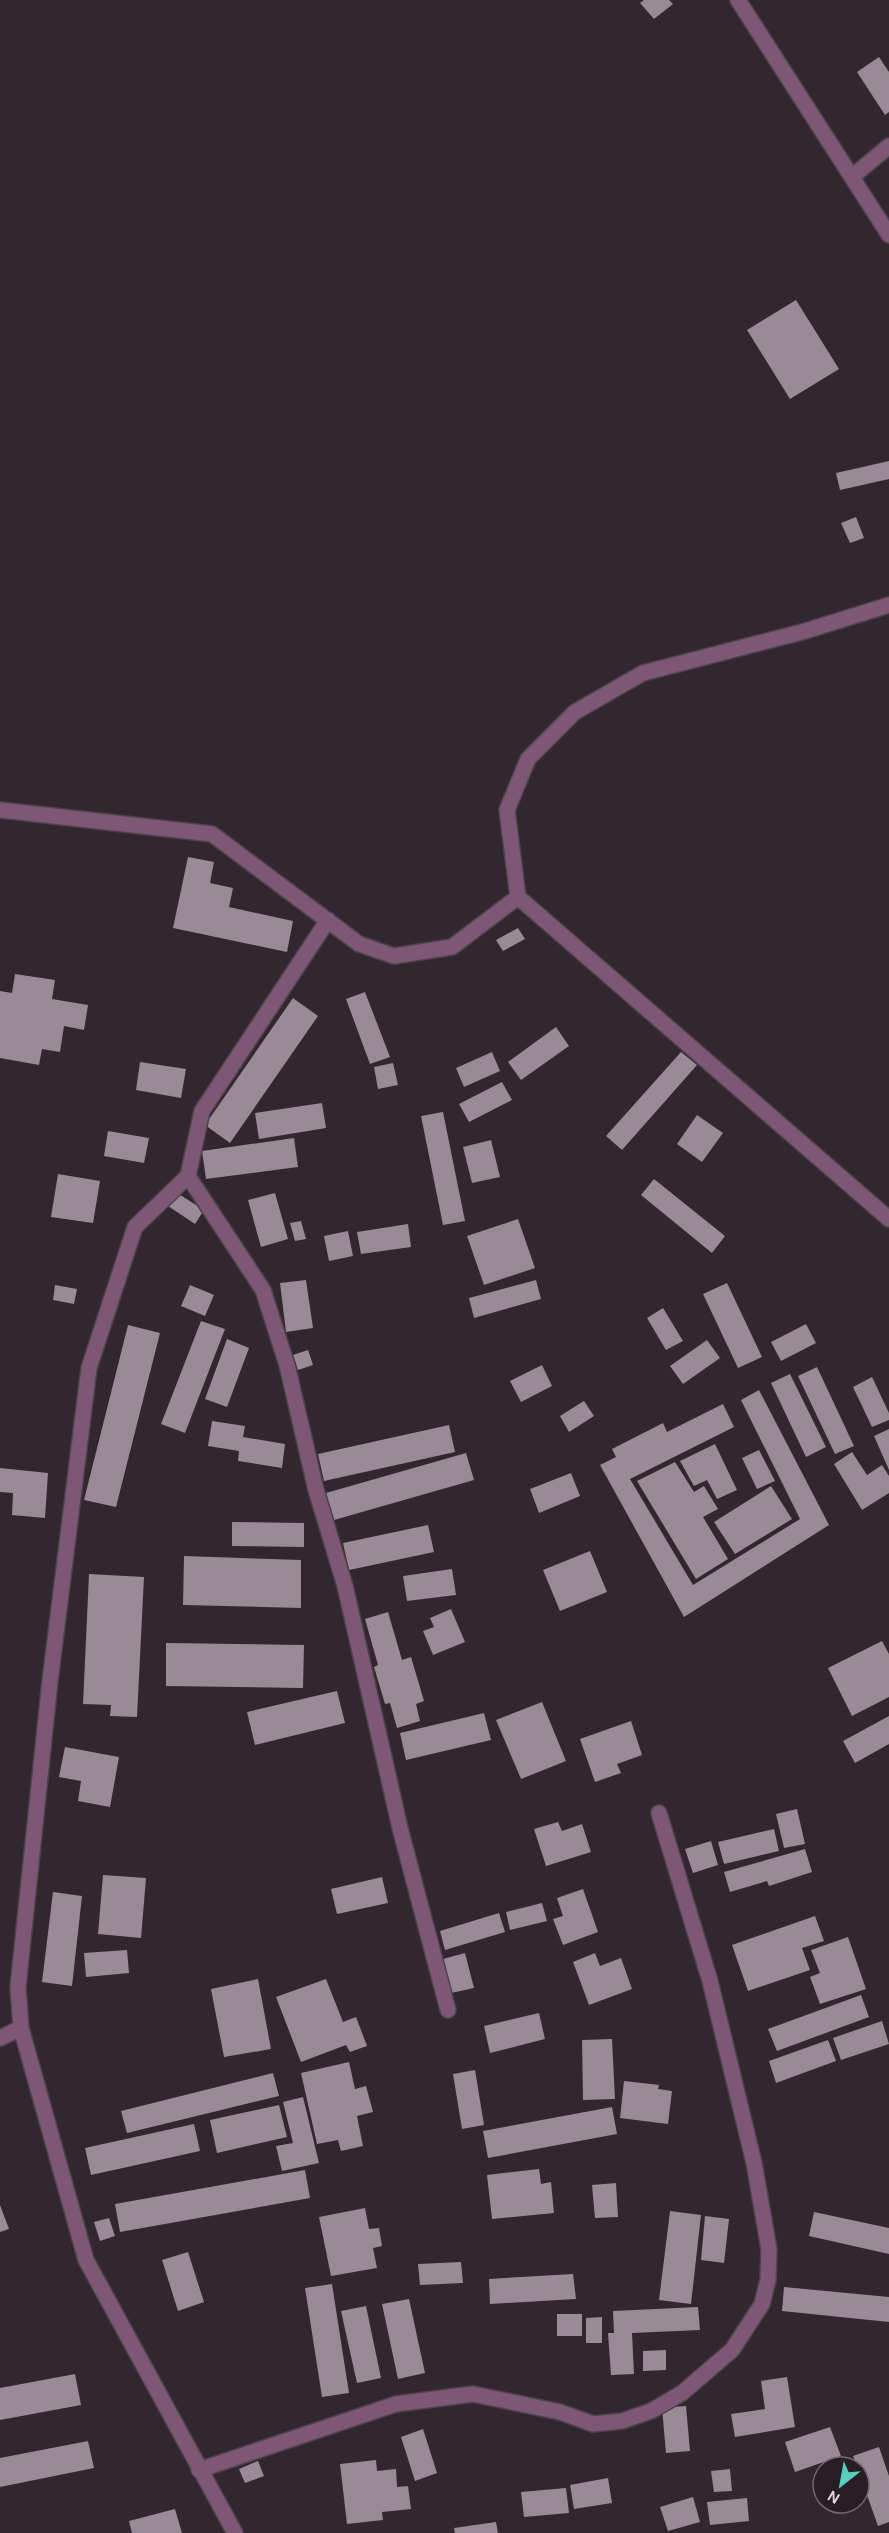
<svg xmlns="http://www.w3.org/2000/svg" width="889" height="2533" font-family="Karla,sans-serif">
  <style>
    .building { fill: #998a95 }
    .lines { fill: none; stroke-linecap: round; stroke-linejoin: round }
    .minor-casing { stroke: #4e424b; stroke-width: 18 }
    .minor { stroke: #7f5776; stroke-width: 15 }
  </style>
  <rect width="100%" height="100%" fill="#32262f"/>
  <!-- building -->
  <path class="building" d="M 644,0 L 669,0 L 673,4 L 654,19 L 640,3 Z
    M 879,57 L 889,72 L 889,112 L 885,115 L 857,72 Z
    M 796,300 L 839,369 L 790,399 L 747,330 Z
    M 889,461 L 889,479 L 840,490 L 836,473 Z
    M 856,517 L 864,538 L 850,543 L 841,523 Z
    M 188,857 L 214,862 L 210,883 L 233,888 L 229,907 L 293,921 L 287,952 L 173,928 Z
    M 518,928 L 525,939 L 503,951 L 496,940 Z
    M 15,974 L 55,980 L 52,999 L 88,1005 L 84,1030 L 64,1026 L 60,1052 L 42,1049 L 39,1065 L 0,1058 L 0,991 L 12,993 Z
    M 365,992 L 390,1057 L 370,1064 L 346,999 Z
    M 293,998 L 318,1016 L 230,1143 L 205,1125 Z
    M 556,1027 L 569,1046 L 521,1080 L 508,1062 Z
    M 492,1052 L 500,1071 L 464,1087 L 456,1068 Z
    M 681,1052 L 697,1065 L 622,1150 L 606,1136 Z
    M 140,1062 L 186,1069 L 181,1098 L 136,1090 Z
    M 393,1063 L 398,1085 L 378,1089 L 374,1067 Z
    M 502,1082 L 512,1100 L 469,1122 L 459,1104 Z
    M 322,1103 L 326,1128 L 259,1139 L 255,1113 Z
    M 443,1112 L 465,1221 L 443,1225 L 421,1116 Z
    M 697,1115 L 723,1133 L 702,1162 L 677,1144 Z
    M 108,1131 L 149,1138 L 144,1163 L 104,1156 Z
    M 294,1138 L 298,1167 L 206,1179 L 202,1151 Z
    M 491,1140 L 500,1177 L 472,1183 L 463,1147 Z
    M 58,1174 L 100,1181 L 93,1223 L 51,1217 Z
    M 654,1179 L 725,1236 L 712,1253 L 641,1195 Z
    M 177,1193 L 204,1210 L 195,1224 L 168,1206 Z
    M 275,1193 L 288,1239 L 261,1247 L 248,1200 Z
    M 518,1219 L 535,1268 L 484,1285 L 467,1236 Z
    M 301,1221 L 306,1239 L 295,1241 L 290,1223 Z
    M 408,1224 L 411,1247 L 361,1254 L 357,1232 Z
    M 348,1231 L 353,1256 L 329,1261 L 324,1236 Z
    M 306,1280 L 313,1328 L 286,1332 L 280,1283 Z
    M 536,1280 L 541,1299 L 474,1318 L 469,1298 Z
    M 727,1283 L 762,1357 L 738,1368 L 703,1294 Z
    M 55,1285 L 77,1289 L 74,1304 L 53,1300 Z
    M 190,1285 L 214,1295 L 205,1316 L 181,1306 Z
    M 663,1308 L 683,1341 L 666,1350 L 647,1318 Z
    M 201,1321 L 225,1329 L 185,1433 L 161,1424 Z
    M 806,1324 L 816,1343 L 781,1361 L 771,1342 Z
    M 128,1325 L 160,1333 L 116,1507 L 84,1500 Z
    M 227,1339 L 249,1348 L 227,1407 L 205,1399 Z
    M 707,1340 L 720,1358 L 683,1384 L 670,1366 Z
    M 308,1350 L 313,1365 L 298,1370 L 293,1355 Z
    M 542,1365 L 552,1386 L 521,1402 L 510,1381 Z
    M 817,1367 L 854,1446 L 835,1454 L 798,1376 Z
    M 790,1374 L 826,1447 L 806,1457 L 771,1383 Z
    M 872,1377 L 889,1413 L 889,1420 L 872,1427 L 853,1387 Z
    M 759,1390 L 829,1525 L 684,1617 L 600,1465 L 616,1457 L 612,1449 L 663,1423 L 667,1432 L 723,1404 L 734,1427 L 630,1479 L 693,1585 L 800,1519 L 741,1400 Z
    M 584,1401 L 594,1416 L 569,1432 L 560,1416 Z
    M 212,1421 L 245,1426 L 243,1437 L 285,1444 L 282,1468 L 238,1461 L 239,1451 L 208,1446 Z
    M 449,1425 L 455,1452 L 324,1481 L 318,1454 Z
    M 889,1429 L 889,1470 L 874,1436 Z
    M 715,1444 L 737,1490 L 717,1499 L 707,1480 L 694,1486 L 680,1461 Z
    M 759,1450 L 775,1481 L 757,1489 L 742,1458 Z
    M 852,1452 L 867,1475 L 882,1465 L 889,1476 L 889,1493 L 862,1510 L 834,1464 Z
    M 466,1453 L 474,1480 L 334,1520 L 326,1493 Z
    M 675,1462 L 694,1492 L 704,1486 L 718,1509 L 703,1517 L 728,1559 L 696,1579 L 637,1481 Z
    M 0,1468 L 48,1473 L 45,1518 L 12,1515 L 13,1493 L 0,1492 Z
    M 571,1473 L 580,1496 L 539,1513 L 530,1489 Z
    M 771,1486 L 792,1519 L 735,1554 L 714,1522 Z
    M 232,1522 L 304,1523 L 304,1547 L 232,1546 Z
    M 428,1525 L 434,1552 L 349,1570 L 343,1543 Z
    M 590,1551 L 607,1592 L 560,1611 L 543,1570 Z
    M 184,1556 L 301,1560 L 301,1608 L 183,1605 Z
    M 452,1569 L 456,1595 L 407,1601 L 403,1576 Z
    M 89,1574 L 144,1577 L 137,1717 L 110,1716 L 111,1705 L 83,1704 Z
    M 451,1609 L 465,1642 L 433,1655 L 423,1631 L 434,1627 L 430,1618 Z
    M 388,1612 L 402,1660 L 411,1657 L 424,1701 L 416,1704 L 420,1721 L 397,1728 L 390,1703 L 385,1704 L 374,1667 L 378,1665 L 365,1619 Z
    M 882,1641 L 889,1654 L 889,1697 L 852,1716 L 828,1668 Z
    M 166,1643 L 304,1645 L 303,1688 L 166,1686 Z
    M 337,1691 L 345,1723 L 255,1745 L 247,1712 Z
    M 542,1702 L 566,1761 L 521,1779 L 496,1720 Z
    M 484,1713 L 491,1740 L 406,1760 L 400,1733 Z
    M 889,1716 L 889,1744 L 855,1763 L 843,1741 Z
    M 631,1721 L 642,1755 L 617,1764 L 621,1773 L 595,1782 L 580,1739 Z
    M 65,1747 L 119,1757 L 110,1807 L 78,1801 L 81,1781 L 59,1777 Z
    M 797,1809 L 805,1844 L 784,1848 L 776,1814 Z
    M 558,1822 L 562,1831 L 582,1824 L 591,1852 L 546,1866 L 534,1829 Z
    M 774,1829 L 779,1851 L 724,1864 L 718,1842 Z
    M 711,1841 L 718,1865 L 693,1873 L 685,1849 Z
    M 805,1849 L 812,1872 L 769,1886 L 767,1881 L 730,1892 L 724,1872 Z
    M 103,1875 L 146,1878 L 141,1938 L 98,1934 Z
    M 382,1877 L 388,1903 L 337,1914 L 331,1889 Z
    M 583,1889 L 598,1932 L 563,1945 L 553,1919 L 563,1916 L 557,1898 Z
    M 53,1892 L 82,1896 L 72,1986 L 42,1982 Z
    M 542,1903 L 547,1921 L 510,1930 L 506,1912 Z
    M 499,1913 L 505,1932 L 445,1950 L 440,1931 Z
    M 815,1916 L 824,1941 L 802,1948 L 810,1970 L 748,1991 L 732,1945 Z
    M 848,1937 L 866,1989 L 820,2004 L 810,1977 L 820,1973 L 811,1950 Z
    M 127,1950 L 129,1973 L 86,1977 L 84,1953 Z
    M 465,1953 L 474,1988 L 451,1993 L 443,1959 Z
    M 595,1953 L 600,1966 L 621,1958 L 632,1989 L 589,2005 L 573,1962 Z
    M 258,1979 L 271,2049 L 224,2057 L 211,1989 Z
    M 326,1979 L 343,2022 L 356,2017 L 367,2046 L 350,2052 L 346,2045 L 301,2062 L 276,1997 Z
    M 861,1995 L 869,2017 L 777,2051 L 768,2029 Z
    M 539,2013 L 545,2039 L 490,2053 L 484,2026 Z
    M 882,2021 L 889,2044 L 841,2060 L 833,2038 Z
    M 612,2039 L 615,2099 L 583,2100 L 582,2040 Z
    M 828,2040 L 836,2061 L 776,2083 L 769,2061 Z
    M 349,2062 L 355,2089 L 366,2086 L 373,2112 L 357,2116 L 363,2146 L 341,2151 L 338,2140 L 317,2144 L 301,2073 Z
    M 475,2070 L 484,2125 L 462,2129 L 453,2074 Z
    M 273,2073 L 279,2096 L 127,2133 L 121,2111 Z
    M 624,2081 L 659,2085 L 658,2089 L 672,2091 L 668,2124 L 620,2118 Z
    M 303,2097 L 319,2163 L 282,2171 L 276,2146 L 293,2143 L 283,2102 Z
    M 279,2105 L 287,2137 L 217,2153 L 210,2120 Z
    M 612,2107 L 617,2134 L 488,2158 L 483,2131 Z
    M 194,2124 L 200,2151 L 91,2175 L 85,2148 Z
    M 539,2169 L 541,2184 L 551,2182 L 554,2213 L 492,2219 L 487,2175 Z
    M 305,2170 L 310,2198 L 120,2232 L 115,2204 Z
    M 616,2183 L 618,2217 L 595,2218 L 592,2185 Z
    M 0,2205 L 9,2229 L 0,2232 Z
    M 365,2208 L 369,2229 L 379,2228 L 382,2246 L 373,2248 L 377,2268 L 331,2276 L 319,2217 Z
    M 670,2211 L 701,2215 L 691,2304 L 659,2300 Z
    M 814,2212 L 889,2228 L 889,2254 L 809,2236 Z
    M 705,2216 L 729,2219 L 724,2263 L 701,2260 Z
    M 109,2218 L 115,2236 L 100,2241 L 94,2222 Z
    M 188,2252 L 204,2302 L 178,2311 L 162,2260 Z
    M 461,2262 L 463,2283 L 420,2285 L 418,2264 Z
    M 573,2274 L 576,2299 L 490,2304 L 489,2279 Z
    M 332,2284 L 349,2393 L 322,2397 L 305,2288 Z
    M 784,2287 L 889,2297 L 889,2322 L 782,2311 Z
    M 409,2299 L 425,2373 L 398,2379 L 382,2304 Z
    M 366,2306 L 381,2378 L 357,2383 L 341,2311 Z
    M 698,2307 L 700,2330 L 632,2333 L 634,2374 L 611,2375 L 608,2333 L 614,2333 L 613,2311 Z
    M 557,2314 L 582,2314 L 582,2336 L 557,2336 Z
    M 602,2317 L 602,2343 L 586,2343 L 586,2318 Z
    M 666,2350 L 666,2370 L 643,2371 L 643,2351 Z
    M 75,2374 L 81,2405 L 0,2420 L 0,2388 Z
    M 787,2377 L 795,2427 L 735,2437 L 731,2414 L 765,2409 L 761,2381 Z
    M 686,2406 L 690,2451 L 666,2453 L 662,2408 Z
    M 830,2427 L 841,2456 L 795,2472 L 785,2442 Z
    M 423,2429 L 437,2473 L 415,2481 L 401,2437 Z
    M 88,2441 L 94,2468 L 0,2487 L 0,2458 Z
    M 879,2447 L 889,2476 L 889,2522 L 878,2526 L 853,2456 Z
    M 376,2460 L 377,2471 L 396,2469 L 397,2487 L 408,2486 L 411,2509 L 382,2512 L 383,2520 L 347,2524 L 340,2464 Z
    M 258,2461 L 264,2476 L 245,2483 L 239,2469 Z
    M 730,2469 L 732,2491 L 714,2492 L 711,2471 Z
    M 608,2478 L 612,2503 L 574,2509 L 570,2485 Z
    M 566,2488 L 569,2513 L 524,2517 L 521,2492 Z
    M 693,2497 L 700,2522 L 668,2531 L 660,2507 Z
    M 747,2498 L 749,2521 L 710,2525 L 707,2502 Z
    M 175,2509 L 182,2533 L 132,2533 L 129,2521 Z
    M 496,2522 L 498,2533 L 455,2533 L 454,2528 Z"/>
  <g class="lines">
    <!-- minor casing -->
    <g class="minor-casing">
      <path id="minor" d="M 738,0 L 889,235
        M 853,176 L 889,146
        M 889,605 L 802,632 L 643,673 L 575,712 L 528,759 L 507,810 L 518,897 L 889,1219
        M 0,810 L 212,834 L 359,944 L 394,956 L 452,947 L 518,897
        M 188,1176 L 263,1290 L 287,1365 L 316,1490 L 345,1586 L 400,1828 L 448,2010
        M 0,2038 L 21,2028
        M 199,2470 L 396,2404 L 473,2394 L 560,2412 L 593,2424 L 622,2421 L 651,2411 L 682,2393 L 732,2350 L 762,2304 L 768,2280 L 769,2249 L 754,2163 L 710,1981 L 659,1813
        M 235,2533 L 86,2260 L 21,2028 L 18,1987 L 50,1681 L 89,1368 L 135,1227 L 188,1176 L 202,1111 L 328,920"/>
    </g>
    <!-- minor -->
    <use href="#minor" class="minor"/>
  </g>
  <!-- north arrow -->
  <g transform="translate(841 2485) rotate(211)"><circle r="28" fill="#281d25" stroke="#72686f" stroke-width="1.5"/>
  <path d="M0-4.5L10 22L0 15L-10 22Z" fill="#58cec1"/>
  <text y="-9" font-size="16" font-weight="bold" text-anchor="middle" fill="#e0d8dd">N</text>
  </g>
</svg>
